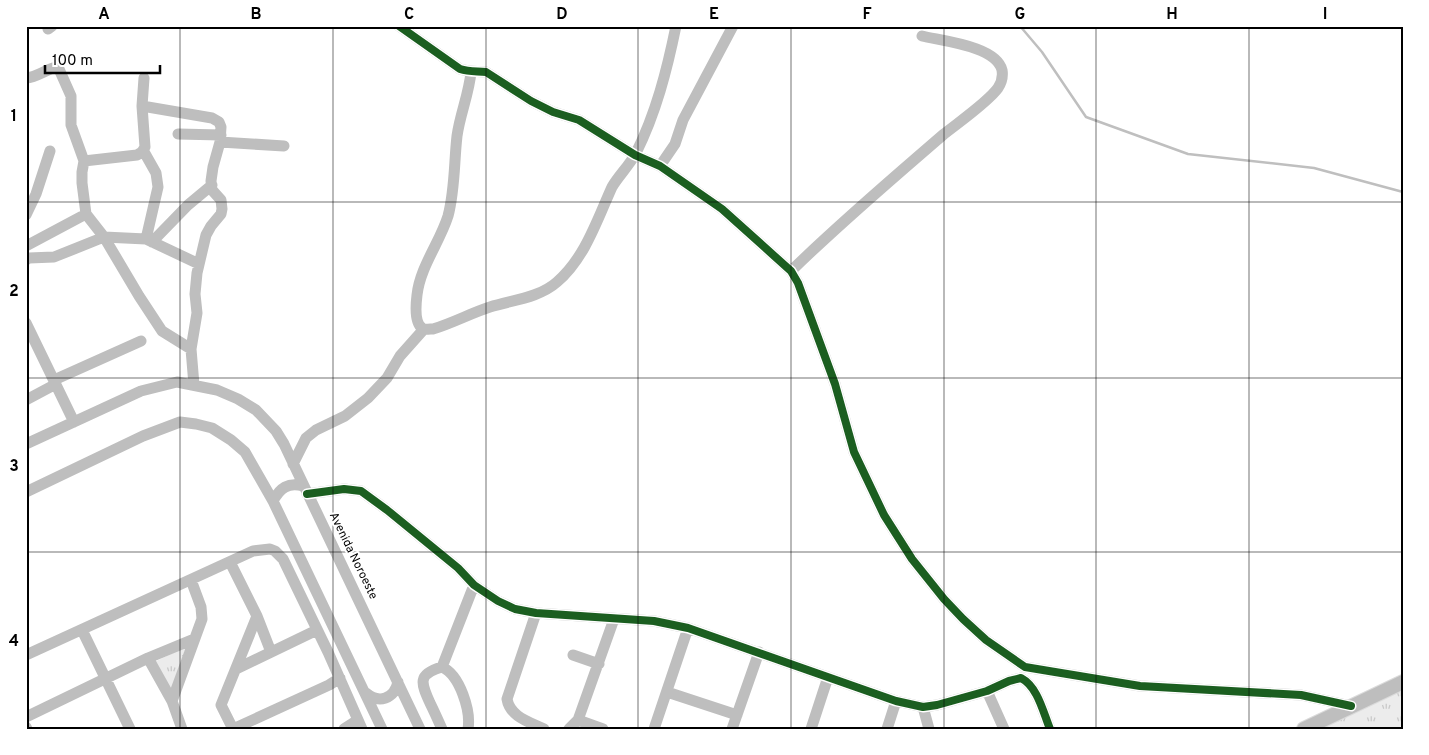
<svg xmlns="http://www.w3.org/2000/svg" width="1429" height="755" font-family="Overpass,sans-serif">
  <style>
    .park { fill: url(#park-tufts) }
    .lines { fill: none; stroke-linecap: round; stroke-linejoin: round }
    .stream { stroke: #bfbfbf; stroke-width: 2.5 }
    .major-casing { stroke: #dbdbdb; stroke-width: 16 }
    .minor { stroke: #bebebe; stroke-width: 11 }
    .major { stroke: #bebebe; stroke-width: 14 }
    .cycleway-casing { stroke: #fff; stroke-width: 11 }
    .cycleway { stroke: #1b5e20; stroke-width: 8 }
    .grid { fill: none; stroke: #000; stroke-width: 1; stroke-opacity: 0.55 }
    .labels { text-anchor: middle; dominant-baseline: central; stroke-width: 4; stroke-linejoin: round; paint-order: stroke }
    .street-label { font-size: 12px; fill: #000; stroke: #fff }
    .neatline { fill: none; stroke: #000; stroke-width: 2 }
    .grid-label { font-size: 16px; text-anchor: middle; font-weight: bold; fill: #000 }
  </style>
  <defs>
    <pattern id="park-tufts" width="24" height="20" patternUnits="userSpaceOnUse" patternTransform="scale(1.25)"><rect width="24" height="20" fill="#ececec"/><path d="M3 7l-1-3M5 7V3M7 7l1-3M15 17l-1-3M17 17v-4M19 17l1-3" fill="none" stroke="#c9c9c9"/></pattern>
  </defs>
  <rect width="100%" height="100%" fill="#fff"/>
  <!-- park -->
  <path class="park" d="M 186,647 L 170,693 L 154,662 Z
    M 1403,688 L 1403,725 L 1396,729 L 1318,729 Z"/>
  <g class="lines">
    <!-- stream -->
    <path class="stream" d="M 1020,26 L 1042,52 L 1086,117 L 1188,154 L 1314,168 L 1403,192"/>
    <!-- major casing -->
    <g class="major-casing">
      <path id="major" d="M 1304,729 L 1403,682"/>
    </g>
    <!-- minor -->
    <path class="minor" d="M 399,26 L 460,69 C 469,72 477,71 486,72 L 531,101 L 553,112 L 579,120 L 635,155 L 660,166 L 722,209 L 791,271 L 798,283 L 835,384 L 854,452 L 884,515 L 912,559 L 944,599 L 963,619 L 986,640 L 1025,667 L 1049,671 L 1140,686 L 1301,695 L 1351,706
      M 48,29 L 52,26
      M 471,72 C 469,94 460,114 457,136 C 454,162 455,190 448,216 C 440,242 420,267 417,295 C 416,303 414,322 422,328 C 425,330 430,329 433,329 C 453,323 471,313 490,307 C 512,300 539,298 557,282 C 585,258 597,220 612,187 C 619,175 629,166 636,153 C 656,113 667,70 676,26
      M 26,78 C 38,77 46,69 57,67 L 59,69 L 71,96 L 71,125 L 84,161 L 82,172 L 82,183 L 86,214 L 104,237 L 139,296 L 162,331 L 191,349
      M 142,106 L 212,118 L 219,122 L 221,127 L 220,142 L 213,167 L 211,181 L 212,190 L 221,200 L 222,209 L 221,214 L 211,226 L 206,235 L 197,273 L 195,294 L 197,313 L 191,349 L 194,385
      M 178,134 L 221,135
      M 220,142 L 284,146
      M 143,150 L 156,173 L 158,187 L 146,239
      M 84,161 L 137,155 L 142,152 L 145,147 L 142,106 L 144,78
      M 660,166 L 675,144 L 683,120 L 733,26
      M 26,215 L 36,194 L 50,151
      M 152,242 L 188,205 L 212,185
      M 26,246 L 86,214
      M 26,260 L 29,258 L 54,257 L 104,237 L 146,239 L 199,264
      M 791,271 C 840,223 892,179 944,134 C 959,122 988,102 998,88 C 1002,82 1003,76 1002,70 C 996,46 942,41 922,36
      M 26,323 L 74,422
      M 54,380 L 141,341
      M 26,400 L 56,384
      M 26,444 L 141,391 L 177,382 L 217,390 L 238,399 L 256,410 L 276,431 L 284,444 L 420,729
      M 293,464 L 306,438 L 316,430 L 345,416 L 368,398 L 387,378 L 400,356 L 424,329
      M 26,492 L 143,436 L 180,422 L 196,424 L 212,428 L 231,440 L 245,452 L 273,501 L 382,729
      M 307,494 L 344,489 L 361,491 L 387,510 L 458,568 L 474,585 L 498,601 L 515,609 L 536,613 L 654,621 L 688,628 L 896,701 L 923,707 L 937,705 L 987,691 L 1009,681 L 1021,678 C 1038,687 1043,712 1050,729
      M 273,501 C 280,488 288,482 303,486
      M 230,562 L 257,616 L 221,705 L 233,729
      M 536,613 L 507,699 C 510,717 530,722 544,729
      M 257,616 L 271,652
      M 82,630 L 130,729
      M 26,655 L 253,551 L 270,549 L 275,551 L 283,559 L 328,652 L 362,729
      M 573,655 L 599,664
      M 148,658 L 172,701
      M 442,667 L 474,585
      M 236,669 L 317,630
      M 987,691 L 1004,729
      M 667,692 L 737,715
      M 366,693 C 379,704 394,699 398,682
      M 923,707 L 929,729
      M 26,717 L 148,658 L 194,639
      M 578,720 L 603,729
      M 26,727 L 27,729
      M 182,729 L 172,701 L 202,619 L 201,607 L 191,580
      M 233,729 L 329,685 L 340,678
      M 344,729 L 358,720
      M 442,729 C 438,720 434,711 430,703 C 421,683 417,674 442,667 C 460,675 471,711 468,729
      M 569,729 L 578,720 L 614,619
      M 654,729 L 688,628
      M 732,729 L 759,652
      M 811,729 L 828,677
      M 887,729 L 896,701"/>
    <!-- major -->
    <use href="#major" class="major"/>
    <!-- cycleway casing -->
    <g class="cycleway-casing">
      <path id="cycleway" d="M 399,26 L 460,69 C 469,72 477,71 486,72 L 531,101 L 553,112 L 579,120 L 635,155 L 660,166 L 722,209 L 791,271 L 798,283 L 835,384 L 854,452 L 884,515 L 912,559 L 944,599 L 963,619 L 986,640 L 1025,667 L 1049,671 L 1140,686 L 1301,695 L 1351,706
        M 307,494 L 344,489 L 361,491 L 387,510 L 458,568 L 474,585 L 498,601 L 515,609 L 536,613 L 654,621 L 688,628 L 896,701 L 923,707 L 937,705 L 987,691 L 1009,681 L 1021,678 C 1038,687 1043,712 1050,729"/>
    </g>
    <!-- cycleway -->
    <use href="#cycleway" class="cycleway"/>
  </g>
  <!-- grid -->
  <path class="grid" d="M 180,26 L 180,729M 333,26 L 333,729M 486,26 L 486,729M 638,26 L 638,729M 791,26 L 791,729M 944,26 L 944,729M 1096,26 L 1096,729M 1249,26 L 1249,729M 26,202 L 1403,202M 26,378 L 1403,378M 26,552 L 1403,552"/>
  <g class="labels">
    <!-- street labels -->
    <g class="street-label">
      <text transform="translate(353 556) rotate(64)">Avenida Noroeste</text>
    </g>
  </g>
  <!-- border -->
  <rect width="1429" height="755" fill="none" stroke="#ffffff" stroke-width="55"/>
  <!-- scale -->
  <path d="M45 65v8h115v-8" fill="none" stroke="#000000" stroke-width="2.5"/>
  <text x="52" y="65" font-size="15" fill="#000000" stroke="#ffffff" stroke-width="4" paint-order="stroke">100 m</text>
  <rect x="28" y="28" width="1374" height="700" class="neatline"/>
  <g class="grid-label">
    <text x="104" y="19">A</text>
    <text x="256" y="19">B</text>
    <text x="409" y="19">C</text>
    <text x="562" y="19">D</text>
    <text x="714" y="19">E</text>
    <text x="867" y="19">F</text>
    <text x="1020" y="19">G</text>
    <text x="1172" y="19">H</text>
    <text x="1325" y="19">I</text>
    <text x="14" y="121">1</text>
    <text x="14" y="296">2</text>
    <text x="14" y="471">3</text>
    <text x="14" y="646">4</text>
  </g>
</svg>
